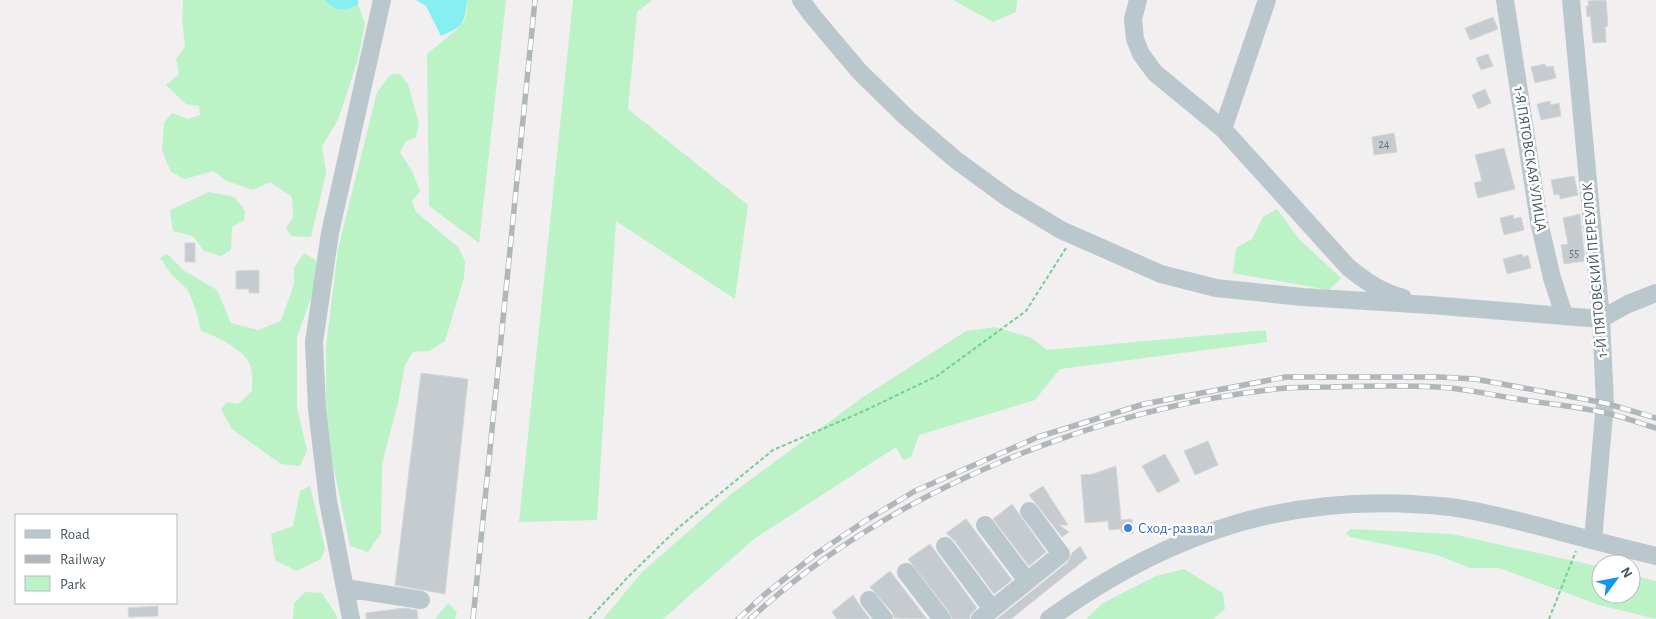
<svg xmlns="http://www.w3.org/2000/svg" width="1656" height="619" font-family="'Alegreya Sans',sans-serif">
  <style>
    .green { fill: #bbf2c6 }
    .water { fill: #86eff1 }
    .building { fill: #c6cbcf; stroke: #d3d7db }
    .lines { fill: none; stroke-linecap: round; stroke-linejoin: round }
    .path { stroke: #71d190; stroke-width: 2; stroke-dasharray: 4 2.5; stroke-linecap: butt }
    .minor { stroke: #bac7cd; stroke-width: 18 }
    .rail-casing { stroke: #b1b6ba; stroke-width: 5.5 }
    .rail { stroke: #fff; stroke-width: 4; stroke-dasharray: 11; stroke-linecap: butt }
    .shop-dot { fill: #3f7fe0; stroke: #fff; stroke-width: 2 }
    .labels { text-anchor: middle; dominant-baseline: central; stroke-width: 5; stroke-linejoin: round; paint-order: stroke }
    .number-label { font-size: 12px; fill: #66747a }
    .street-label { font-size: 15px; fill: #46575e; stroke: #fff }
    .shop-label { font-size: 15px; fill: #366cbe; stroke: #fff; text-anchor: start }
  </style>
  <rect width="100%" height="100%" fill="#f2eff0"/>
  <!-- green -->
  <path class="green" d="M 183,0 L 324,0 C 338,12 341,12 358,5 L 365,23 L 358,59 L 338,120 L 322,146 L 326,173 L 311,237 L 291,236 L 286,228 L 293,218 L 292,197 L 270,182 L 253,190 L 227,181 L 213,171 L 185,179 L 171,172 L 162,150 L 164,123 L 172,113 L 188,119 L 200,115 L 199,106 L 186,104 L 166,85 L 179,74 L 176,59 L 185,47 L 182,20 Z
    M 467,0 L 506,0 L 479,243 L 429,206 L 427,54 L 456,30 L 466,18 Z
    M 573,0 L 652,0 L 637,12 L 628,109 L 748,205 L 735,299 L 616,221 L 597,520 L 519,522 Z
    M 953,0 L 1017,0 L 1016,12 L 993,22 Z
    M 400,74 L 408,84 L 419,124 L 416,137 L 405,142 L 400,152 L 412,171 L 420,191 L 412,202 L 416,212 L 458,247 L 465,261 L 464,278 L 445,341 L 429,351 L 413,352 L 405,365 L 398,403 L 382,464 L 381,533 L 368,552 L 350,546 L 326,431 L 326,347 L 338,249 L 377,92 L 390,75 Z
    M 209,192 L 235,197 L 245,211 L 244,220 L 232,227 L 231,250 L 221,256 L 204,251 L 193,236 L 173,231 L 170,210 Z
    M 1277,209 L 1299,239 L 1341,278 L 1329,290 L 1233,273 L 1236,248 L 1252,239 L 1263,217 Z
    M 304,253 L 316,260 L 316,284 L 297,337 L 297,408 L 307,450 L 300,466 L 281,464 L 232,429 L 221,409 L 227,402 L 238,404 L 252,391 C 252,384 253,374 251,367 C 246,350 216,336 201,331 L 196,310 L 188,290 L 172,275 L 160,258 L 167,254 L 183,270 L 217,290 L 231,323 L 258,330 L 281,321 L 294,284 L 294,268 Z
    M 995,327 L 1032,338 L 1047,350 L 1266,330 L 1267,342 L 1060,369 L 1035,400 L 919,435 L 911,457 L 903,460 L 896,447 L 754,539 L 663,619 L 603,619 L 642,572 L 731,494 L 863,397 L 966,331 Z
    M 310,486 L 325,548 L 321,559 L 297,571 L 275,560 L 271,534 L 293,526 L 300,491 Z
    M 1351,529 L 1452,534 L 1601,567 L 1601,594 L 1631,594 L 1631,575 L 1656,581 L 1656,619 L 1599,605 L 1499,568 L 1470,568 L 1437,555 L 1350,537 L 1346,533 Z
    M 1184,569 L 1223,593 L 1225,609 L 1213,619 L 1086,619 L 1103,603 L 1156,576 Z
    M 305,592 L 322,593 L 337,616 L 337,619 L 293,619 L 294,603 Z
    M 448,603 L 457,612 L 455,619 L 435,619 Z"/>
  <!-- water -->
  <path class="water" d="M 324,0 L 358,0 L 358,5 C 341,12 338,12 324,0 Z
    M 416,0 L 467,0 C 465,23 463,27 441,36 L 426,6 Z"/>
  <!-- building -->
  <path class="building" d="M 1606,0 L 1608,26 L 1605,27 L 1606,42 L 1593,43 L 1590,16 L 1587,17 L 1586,6 L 1589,6 L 1588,1 Z
    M 1493,17 L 1498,29 L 1470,40 L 1465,28 Z
    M 1488,54 L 1493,66 L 1481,70 L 1476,58 Z
    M 1545,64 L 1546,67 L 1553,66 L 1556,78 L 1535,83 L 1531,67 Z
    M 1485,89 L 1491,103 L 1478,109 L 1472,95 Z
    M 1550,101 L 1551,105 L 1559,103 L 1561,116 L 1541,120 L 1537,104 Z
    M 1394,133 L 1397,152 L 1374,155 L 1372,137 Z
    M 1504,148 L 1515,189 L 1478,198 L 1474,183 L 1482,181 L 1475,155 Z
    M 1574,176 L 1578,195 L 1560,199 L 1559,194 L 1554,195 L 1551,180 Z
    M 1580,214 L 1585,261 L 1564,264 L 1561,245 L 1568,244 L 1563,218 Z
    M 1513,215 L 1514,219 L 1521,217 L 1524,230 L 1504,235 L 1500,218 Z
    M 185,243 L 195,243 L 195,262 L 185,262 Z
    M 1522,254 L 1523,257 L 1528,255 L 1531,268 L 1507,274 L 1503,259 Z
    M 259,270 L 259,293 L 249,293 L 249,289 L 236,289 L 236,271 Z
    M 421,373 L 468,379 L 445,594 L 395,585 Z
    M 1208,441 L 1218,465 L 1195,475 L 1184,451 Z
    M 1165,454 L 1180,481 L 1158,493 L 1142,466 Z
    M 1116,466 L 1121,520 L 1132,519 L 1133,534 L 1121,532 L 1121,529 L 1109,530 L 1108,521 L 1085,523 L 1081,475 L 1093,474 Z
    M 1043,486 L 1068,525 L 1059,525 L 1069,532 L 1062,537 L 1029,495 Z
    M 1012,504 L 1046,552 L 1029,566 L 993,519 Z
    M 966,519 L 1012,580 L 994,594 L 954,540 L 946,533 Z
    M 930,544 L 977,608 L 970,615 L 970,619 L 952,619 L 950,613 L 908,559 Z
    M 1080,546 L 1087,558 L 1011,619 L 997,619 L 1068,562 L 1072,553 Z
    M 890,571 L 927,619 L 894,618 L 892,612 L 870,587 Z
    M 853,595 L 861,607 L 870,619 L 837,619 L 832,612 Z
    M 158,606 L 158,616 L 129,617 L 128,608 Z
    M 404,608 L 417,610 L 418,619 L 366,619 L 366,613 Z"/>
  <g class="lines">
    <!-- path -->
    <path class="path" d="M 589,619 L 629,576 L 678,528 L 773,450 L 864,411 L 937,376 L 1026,311 L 1066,248
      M 1549,619 L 1576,551"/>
    <!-- minor -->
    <path class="minor" d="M 801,0 L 811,14 L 859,71 L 907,118 L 956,160 L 1008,198 L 1061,230 L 1161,274 L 1216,288 L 1303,297 L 1430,305 L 1601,319 L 1628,304 L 1656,293
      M 1138,0 L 1133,19 L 1135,39 L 1141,54 L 1155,73 L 1223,129 L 1348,267 C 1365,281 1381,292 1403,298
      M 1505,0 L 1539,222 L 1552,278 L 1564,315
      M 1571,0 L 1601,319 L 1605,403 L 1593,540
      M 1223,129 L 1267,0
      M 985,525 L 1027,581
      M 945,546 L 992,609
      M 906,572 L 942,619
      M 345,588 L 421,600
      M 869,600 L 884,619
      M 351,619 L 328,501 L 317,409 L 314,342 L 330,233 L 382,0
      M 980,619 L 1061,554 L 1029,511
      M 1049,619 C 1173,529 1297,490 1450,507 C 1482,511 1515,520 1546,528 C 1583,538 1619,547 1656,556"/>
    <!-- rail casing -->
    <g class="rail-casing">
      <path id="rail" d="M 473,619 L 535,0
        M 738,619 L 764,595 L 816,554 L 865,521 L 915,491 L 1038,437 L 1144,404 L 1286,377 L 1439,377 L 1475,379 L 1605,403 L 1656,418
        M 750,619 C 888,491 1100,406 1286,388 C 1300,387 1315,387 1330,387 C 1365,386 1401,385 1437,387 C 1464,388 1491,395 1518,399 C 1547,404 1577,406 1605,413 C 1622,416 1639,423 1656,428"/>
    </g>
    <!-- rail -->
    <use href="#rail" class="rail"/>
  </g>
  <!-- markers -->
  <circle class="shop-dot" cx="1128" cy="528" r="5"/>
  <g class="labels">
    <!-- number labels -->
    <g class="number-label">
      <text x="1384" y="144">24</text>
      <text x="1574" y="253">55</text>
    </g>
    <!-- street labels -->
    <g class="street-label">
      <text transform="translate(1530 159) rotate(81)">1-Я ПЯТОВСКАЯ УЛИЦА</text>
      <text transform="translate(1595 270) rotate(-95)">1-Й ПЯТОВСКИЙ ПЕРЕУЛОК</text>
    </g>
    <!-- shop labels -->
    <g class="shop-label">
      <text x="1138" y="528">Сход-развал</text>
    </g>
  </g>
  <!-- legend -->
  <rect x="15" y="514" width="162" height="90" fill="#ffffff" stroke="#b5bcbf"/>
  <rect x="25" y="530" width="25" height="8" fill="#bac7cd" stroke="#b5bcbf"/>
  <text x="60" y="539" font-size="15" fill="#46575e">Road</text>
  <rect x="25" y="555" width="25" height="8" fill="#b1b6ba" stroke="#b5bcbf"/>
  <text x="60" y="564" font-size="15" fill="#46575e">Railway</text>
  <rect x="25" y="576" width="25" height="15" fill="#bbf2c6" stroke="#b5bcbf"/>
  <text x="60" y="589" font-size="15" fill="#46575e">Park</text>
  <!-- north arrow -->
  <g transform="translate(1616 579) rotate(58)"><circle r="24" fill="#ffffff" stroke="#b5bcbf"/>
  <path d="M0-4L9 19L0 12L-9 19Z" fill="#0f99ec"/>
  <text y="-8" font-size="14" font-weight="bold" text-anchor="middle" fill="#46575e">N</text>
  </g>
</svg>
